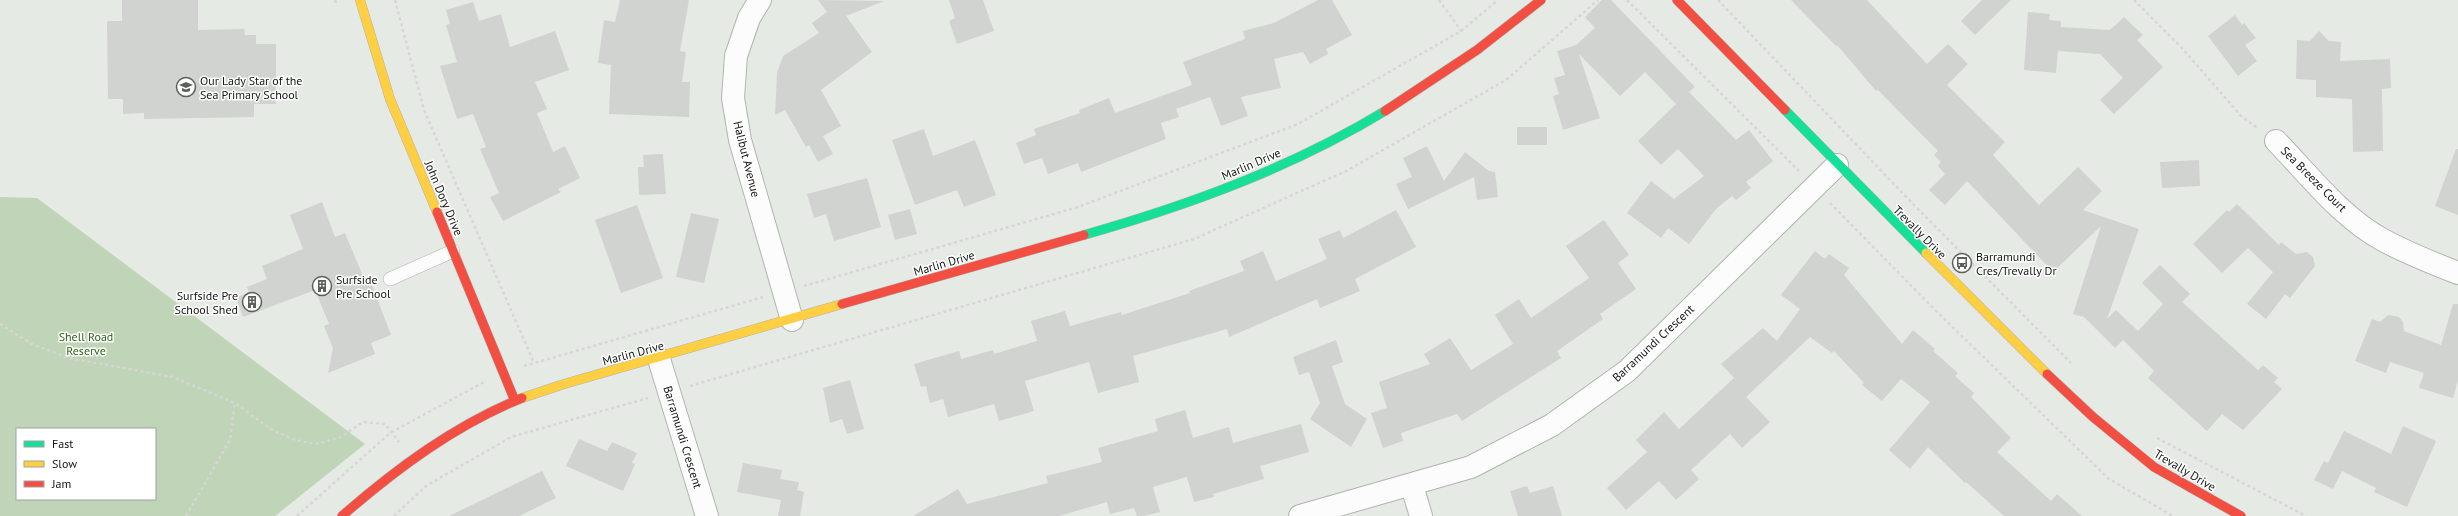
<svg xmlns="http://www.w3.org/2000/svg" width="2458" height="516" font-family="'PT Sans',sans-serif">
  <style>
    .green { fill: #c0d4b7; fill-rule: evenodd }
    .building { fill: #d0d3cf }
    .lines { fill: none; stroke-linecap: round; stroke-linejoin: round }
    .lane-casing { stroke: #b1b4b0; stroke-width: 14 }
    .street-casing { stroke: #b1b4b0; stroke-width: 24 }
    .fast-casing { stroke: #b1b4b0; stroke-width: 10 }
    .slow-casing { stroke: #b1b4b0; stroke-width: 10 }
    .jam-casing { stroke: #b1b4b0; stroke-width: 10 }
    .path { stroke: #d5d6d5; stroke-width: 2.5; stroke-dasharray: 3 3; stroke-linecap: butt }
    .lane { stroke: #fbfcfb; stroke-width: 13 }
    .street { stroke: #fbfcfb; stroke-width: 22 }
    .fast { stroke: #16e098; stroke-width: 9 }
    .slow { stroke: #ffcf43; stroke-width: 9 }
    .jam { stroke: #f24e42; stroke-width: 9 }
    .labels { text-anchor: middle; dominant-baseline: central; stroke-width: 3; stroke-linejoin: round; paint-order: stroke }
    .poi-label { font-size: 12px; fill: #121511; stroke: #fff; text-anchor: start }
    .street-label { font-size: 12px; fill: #121511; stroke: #fff }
    .park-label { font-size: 12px; fill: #32601a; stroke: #fff }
  </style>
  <rect width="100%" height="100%" fill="#e6eae5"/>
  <!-- green -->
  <path class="green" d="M 0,197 L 37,198 L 365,444 L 275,516 L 0,516 ZM 17,429 L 155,429 L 155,499 L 17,499 Z"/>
  <!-- building -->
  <path class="building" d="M 122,0 L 198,0 L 198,30 L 244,29 L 245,35 L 256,35 L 256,44 L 276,44 L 276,104 L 254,104 L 254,117 L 144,119 L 144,113 L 123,114 L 123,99 L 108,99 L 107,21 L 122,21 Z
    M 620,0 L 689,0 L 680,51 L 686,52 L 682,82 L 690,82 L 689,117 L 609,114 L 611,65 L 598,63 L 604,20 L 615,22 Z
    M 818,0 L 884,1 L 846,16 L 872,52 L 821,90 L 841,126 L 823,136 L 833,154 L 818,162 L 809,145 L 806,147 L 785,110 L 775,115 L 777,73 L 783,56 L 819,33 L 812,23 L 827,12 Z
    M 949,0 L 983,0 L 994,31 L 957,44 L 949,21 L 955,18 Z
    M 1318,0 L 1332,0 L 1352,35 L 1326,49 L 1328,54 L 1310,64 L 1303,52 L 1274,59 L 1281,88 L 1241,97 L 1248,116 L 1221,126 L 1210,97 L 1176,109 L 1179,117 L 1161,123 L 1166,139 L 1081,172 L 1078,163 L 1048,174 L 1042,158 L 1024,164 L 1016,143 L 1036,135 L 1034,129 L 1080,113 L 1079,110 L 1109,98 L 1115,113 L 1192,85 L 1183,62 L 1245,39 L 1243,31 L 1274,23 Z
    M 1602,0 L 1611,0 L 1695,87 L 1689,92 L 1736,140 L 1749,130 L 1773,161 L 1746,182 L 1751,188 L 1736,200 L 1732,196 L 1717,208 L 1689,244 L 1668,228 L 1661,238 L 1627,213 L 1651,181 L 1674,199 L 1704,176 L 1678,149 L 1661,165 L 1638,141 L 1676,104 L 1645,72 L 1620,96 L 1579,54 L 1600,118 L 1563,130 L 1553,96 L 1559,94 L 1554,78 L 1565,75 L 1557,51 L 1576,45 L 1595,28 L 1585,17 Z
    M 1791,0 L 1867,0 L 1927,64 L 1948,44 L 1968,64 L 1947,85 L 2005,142 L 1993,155 L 2039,205 L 2078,167 L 2102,191 L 2083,210 L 2139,229 L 2107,319 L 2116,310 L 2138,331 L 2163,304 L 2142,283 L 2160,265 L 2190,294 L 2182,302 L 2258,370 L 2263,365 L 2278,378 L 2274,382 L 2282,389 L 2243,430 L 2222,414 L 2207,431 L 2148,378 L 2154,371 L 2123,340 L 2115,348 L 2084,317 L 2073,314 L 2101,226 L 2053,272 L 1967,181 L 1945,205 L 1929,190 L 1945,174 L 1938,166 L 1941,162 L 1934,155 L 1938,151 L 1878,90 L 1876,91 L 1837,45 L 1836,46 Z
    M 1982,0 L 2011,0 L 1975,35 L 1961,21 Z
    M 473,2 L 479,21 L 501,14 L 510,47 L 555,31 L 569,70 L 535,82 L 547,109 L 537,113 L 553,152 L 565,146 L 580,178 L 558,189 L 561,192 L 503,221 L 490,197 L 499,193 L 480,149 L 486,147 L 473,114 L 457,119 L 440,66 L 457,62 L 446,25 L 450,24 L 446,10 Z
    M 2028,12 L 2050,14 L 2049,20 L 2061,21 L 2061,27 L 2110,30 L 2124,17 L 2143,35 L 2137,40 L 2163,67 L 2114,114 L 2100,100 L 2123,78 L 2100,54 L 2058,51 L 2056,73 L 2024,70 Z
    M 2235,15 L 2242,25 L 2244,23 L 2256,38 L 2245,45 L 2257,61 L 2238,76 L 2208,36 Z
    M 2319,31 L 2329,41 L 2341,42 L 2340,61 L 2390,59 L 2391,88 L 2382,89 L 2383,151 L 2353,152 L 2352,99 L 2316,97 L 2316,80 L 2296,79 L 2297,40 L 2310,41 Z
    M 1517,127 L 1547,127 L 1547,145 L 1517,145 Z
    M 924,129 L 933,156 L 975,140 L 996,195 L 964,207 L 957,190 L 915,205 L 892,140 Z
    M 1427,146 L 1444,181 L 1465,152 L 1489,171 L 1495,172 L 1498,197 L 1477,200 L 1474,177 L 1408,209 L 1396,184 L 1412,177 L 1403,158 Z
    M 2456,149 L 2458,149 L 2458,215 L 2435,206 Z
    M 663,154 L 666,194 L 639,195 L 638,167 L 644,167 L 643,155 Z
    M 2199,160 L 2200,186 L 2162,188 L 2160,162 Z
    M 867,178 L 881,227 L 834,241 L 826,214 L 814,218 L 807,194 Z
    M 322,202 L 335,237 L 345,233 L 365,281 L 370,280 L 391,335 L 371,343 L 375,354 L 328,373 L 333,348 L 324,326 L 329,324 L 315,290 L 243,317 L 236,298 L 249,292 L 247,287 L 267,279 L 262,266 L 303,249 L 290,215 Z
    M 2237,204 L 2279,245 L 2281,242 L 2296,254 L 2307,252 L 2313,257 L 2315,266 L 2290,298 L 2285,294 L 2266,319 L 2247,304 L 2273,272 L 2248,248 L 2222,273 L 2193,244 L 2227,210 L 2229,212 Z
    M 637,205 L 663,278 L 621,293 L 595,220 Z
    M 910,209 L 917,234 L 895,240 L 888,215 Z
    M 1396,210 L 1416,247 L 1355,279 L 1360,291 L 1320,308 L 1317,299 L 1229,337 L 1227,329 L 1133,356 L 1139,382 L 1098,393 L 1089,362 L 1025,381 L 1034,411 L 999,421 L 994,404 L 948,417 L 943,399 L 930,403 L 926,386 L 921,387 L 914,364 L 959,351 L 961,359 L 993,350 L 994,354 L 1037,341 L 1031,321 L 1065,311 L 1070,326 L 1121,312 L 1122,315 L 1190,293 L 1189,291 L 1244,271 L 1240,261 L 1263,251 L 1276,281 L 1327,259 L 1318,239 L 1340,230 L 1343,238 Z
    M 691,213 L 719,219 L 704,283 L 676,277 Z
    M 1604,220 L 1629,255 L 1618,263 L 1636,289 L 1600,314 L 1603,319 L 1557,351 L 1561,358 L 1462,421 L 1457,414 L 1401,433 L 1403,441 L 1383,448 L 1371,413 L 1387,408 L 1379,382 L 1430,364 L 1424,354 L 1450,338 L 1471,370 L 1513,344 L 1495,315 L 1519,299 L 1531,318 L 1589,278 L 1566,246 Z
    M 1815,251 L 1825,259 L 1829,254 L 1849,268 L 1844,275 L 1902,344 L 1913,330 L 1935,349 L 1933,351 L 1958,373 L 1955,376 L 1974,393 L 1971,397 L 2011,438 L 1997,452 L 2051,501 L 2057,494 L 2082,516 L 2004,516 L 1966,482 L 1965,483 L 1928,447 L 1910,469 L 1889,450 L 1930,402 L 1901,379 L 1882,401 L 1862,385 L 1864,383 L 1834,351 L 1832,353 L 1810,337 L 1746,397 L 1770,422 L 1742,448 L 1730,434 L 1691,470 L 1699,479 L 1676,500 L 1659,481 L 1626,510 L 1607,488 L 1647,452 L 1636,440 L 1664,412 L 1679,429 L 1734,378 L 1721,364 L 1763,328 L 1777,341 L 1800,309 L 1781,295 Z
    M 2453,304 L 2458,304 L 2458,380 L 2453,398 L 2419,388 L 2424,373 L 2390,362 L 2386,373 L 2355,361 L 2372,319 L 2380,322 L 2388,315 L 2399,317 L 2403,322 L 2404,331 L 2441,345 Z
    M 1336,340 L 1343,362 L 1332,366 L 1345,404 L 1367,419 L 1351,447 L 1310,419 L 1320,403 L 1309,372 L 1299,375 L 1293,357 Z
    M 850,380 L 864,429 L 847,434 L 842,419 L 830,423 L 823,388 Z
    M 1185,410 L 1193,438 L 1229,427 L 1233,443 L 1301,424 L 1309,452 L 1260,466 L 1264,479 L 1213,494 L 1214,497 L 1194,502 L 1187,477 L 1153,487 L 1160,512 L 1144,516 L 1137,516 L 1134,508 L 1110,514 L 1107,502 L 1059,516 L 913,516 L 958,489 L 967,504 L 1048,483 L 1046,476 L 1102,462 L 1098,448 L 1158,431 L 1155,419 Z
    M 2403,426 L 2436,441 L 2407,507 L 2374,492 L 2376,488 L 2342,471 L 2333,489 L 2314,480 L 2324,461 L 2328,463 L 2344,431 L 2391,454 Z
    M 579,439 L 607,451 L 612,442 L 637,453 L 632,463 L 635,464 L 623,491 L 566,466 Z
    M 743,463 L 782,470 L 780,479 L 799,482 L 797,490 L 804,492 L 800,516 L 778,516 L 781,500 L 737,492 Z
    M 542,471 L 556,498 L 519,516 L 449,516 Z
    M 1527,486 L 1530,493 L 1553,486 L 1562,516 L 1518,516 L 1510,491 Z"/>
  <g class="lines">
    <!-- lane casing -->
    <g class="lane-casing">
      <path id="lane" d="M 390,279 L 453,251"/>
    </g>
    <!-- street casing -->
    <g class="street-casing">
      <path id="street" d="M 760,0 L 749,18 L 736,56 L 733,98 L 740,140 L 792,320
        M 2276,141 C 2309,175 2341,217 2383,240 C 2407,253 2432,263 2458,273
        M 659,359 L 707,516
        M 1412,486 L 1421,516
        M 1300,516 L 1471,467 L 1552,425 L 1627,371 L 1837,165"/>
    </g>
    <!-- fast casing -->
    <g class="fast-casing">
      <path id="fast" d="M 1785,110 L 1926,253
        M 1084,235 C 1189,205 1291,168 1385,111"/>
    </g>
    <!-- slow casing -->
    <g class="slow-casing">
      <path id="slow" d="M 360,0 L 390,99 L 437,212
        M 1926,253 L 2047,374
        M 522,398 L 564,384 L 842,304"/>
    </g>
    <!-- jam casing -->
    <g class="jam-casing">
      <path id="jam" d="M 1677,0 L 1785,110
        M 1385,111 L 1477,50 L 1541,0
        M 437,212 L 515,401
        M 842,304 L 1084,235
        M 2047,374 L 2093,417 L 2154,467 L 2241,516
        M 342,516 C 396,469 455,425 522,398"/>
    </g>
    <!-- path -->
    <path class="path" d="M 335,0 L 337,6
      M 395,0 L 424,110 L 534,363
      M 1439,0 L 1462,32
      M 1627,0 L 1799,171
      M 1718,0 L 1914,205 L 2071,363
      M 2134,0 L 2181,47 L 2241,116 L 2259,129
      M 1830,203 L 1939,314 L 2109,479 L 2173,516
      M 804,286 L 1078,207 L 1298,124 L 1461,31 L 1498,0
      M 0,324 L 32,344 L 69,358 L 173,377 L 235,403 L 272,430 L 295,440 L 316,444 L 341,437 L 363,422 L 385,424 L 399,442
      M 524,366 L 763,297
      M 690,386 L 1194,239 L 1346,171 L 1506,80 L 1598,0
      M 2157,438 L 2306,516
      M 186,516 L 230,440 L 235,403
      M 297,516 L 390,433 L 484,382
      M 394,516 L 426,486 L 511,437 L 648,398"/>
    <!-- lane -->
    <use href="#lane" class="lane"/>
    <!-- street -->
    <use href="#street" class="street"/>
    <!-- fast -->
    <use href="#fast" class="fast"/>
    <!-- slow -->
    <use href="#slow" class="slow"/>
    <!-- jam -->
    <use href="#jam" class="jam"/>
  </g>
  <!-- icons -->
  <defs>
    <g id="school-ring" transform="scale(1)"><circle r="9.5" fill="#fff" stroke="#5c605b" stroke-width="1.5"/><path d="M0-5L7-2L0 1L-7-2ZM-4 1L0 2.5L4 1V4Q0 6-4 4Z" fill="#5c605b"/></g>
    <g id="bus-ring" transform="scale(1)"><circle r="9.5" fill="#fff" stroke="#5c605b" stroke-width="1.5"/><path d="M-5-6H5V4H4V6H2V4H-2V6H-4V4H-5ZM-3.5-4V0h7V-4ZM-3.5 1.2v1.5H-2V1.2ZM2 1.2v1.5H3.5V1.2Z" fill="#5c605b"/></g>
    <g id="building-ring" transform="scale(1)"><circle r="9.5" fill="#fff" stroke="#5c605b" stroke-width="1.5"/><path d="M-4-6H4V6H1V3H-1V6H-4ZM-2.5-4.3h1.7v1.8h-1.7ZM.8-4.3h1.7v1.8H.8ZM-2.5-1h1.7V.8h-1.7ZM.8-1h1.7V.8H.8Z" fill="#5c605b"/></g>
  </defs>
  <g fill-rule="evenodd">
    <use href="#school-ring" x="186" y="87"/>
    <use href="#bus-ring" x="1962" y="263"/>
    <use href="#building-ring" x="322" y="286"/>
    <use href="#building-ring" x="252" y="302"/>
  </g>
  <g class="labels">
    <!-- poi labels -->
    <g class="poi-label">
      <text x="200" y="80">Our Lady Star of the<tspan x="200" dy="14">Sea Primary School</tspan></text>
      <text x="1976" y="256">Barramundi<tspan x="1976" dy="14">Cres/Trevally Dr</tspan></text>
      <text x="336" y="279">Surfside<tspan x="336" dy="14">Pre School</tspan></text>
      <text x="238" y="295" text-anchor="end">Surfside Pre<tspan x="238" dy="14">School Shed</tspan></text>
    </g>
    <!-- street labels -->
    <g class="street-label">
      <text transform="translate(747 159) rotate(76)">Halibut Avenue</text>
      <text transform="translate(1251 164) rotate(-23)">Marlin Drive</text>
      <text transform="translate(2314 179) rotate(45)">Sea Breeze Court</text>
      <text transform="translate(444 198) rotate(67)">John Dory Drive</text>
      <text transform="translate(1920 232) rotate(45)">Trevally Drive</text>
      <text transform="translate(944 263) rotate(-16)">Marlin Drive</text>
      <text transform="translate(1653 343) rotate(-43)">Barramundi Crescent</text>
      <text transform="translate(633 353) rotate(-15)">Marlin Drive</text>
      <text transform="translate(683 437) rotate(73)">Barramundi Crescent</text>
      <text transform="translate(2185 470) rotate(31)">Trevally Drive</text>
    </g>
    <!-- park labels -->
    <g class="park-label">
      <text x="86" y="336">Shell Road<tspan x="86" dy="14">Reserve</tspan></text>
    </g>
  </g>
  <!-- legend -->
  <rect x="16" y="428" width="140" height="72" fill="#ffffff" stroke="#a0a1a0"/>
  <rect x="24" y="441" width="20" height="6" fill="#16e098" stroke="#a0a1a0"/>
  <text x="52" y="448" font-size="12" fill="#121511">Fast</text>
  <rect x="24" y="461" width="20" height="6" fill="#ffcf43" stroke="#a0a1a0"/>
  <text x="52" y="468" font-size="12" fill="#121511">Slow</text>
  <rect x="24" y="481" width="20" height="6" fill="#f24e42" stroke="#a0a1a0"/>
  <text x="52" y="488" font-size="12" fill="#121511">Jam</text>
</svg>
